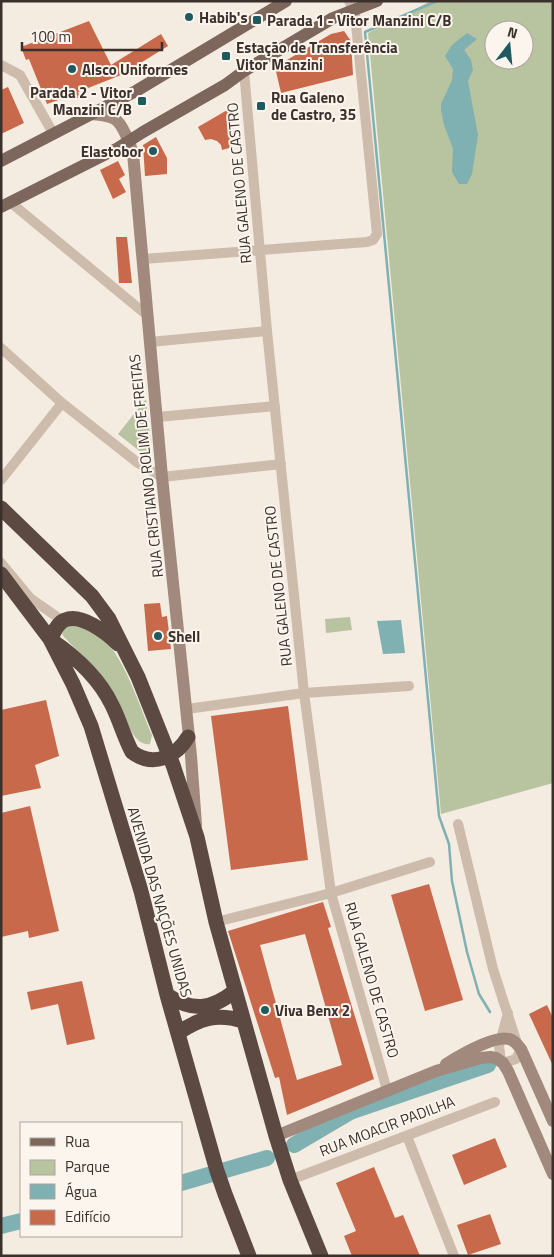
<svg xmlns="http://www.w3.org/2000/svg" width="554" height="1257" font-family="'Titillium Web',sans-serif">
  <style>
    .green { fill: #b8c4a0; fill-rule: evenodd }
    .water { fill: #7fb0b2 }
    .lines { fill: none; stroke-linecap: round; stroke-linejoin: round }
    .stream { stroke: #7fb0b2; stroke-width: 2.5 }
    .river { stroke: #7fb0b2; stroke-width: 16 }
    .building { fill: #c8694b; fill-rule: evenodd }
    .street { stroke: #cdbbac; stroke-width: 10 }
    .secondary { stroke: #a18a7d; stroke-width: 12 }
    .primary { stroke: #7d675c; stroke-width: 12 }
    .highway { stroke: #5c4a42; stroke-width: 15 }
    .poi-dot { fill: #1f5a5e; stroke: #fbf5ee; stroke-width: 2 }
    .labels { text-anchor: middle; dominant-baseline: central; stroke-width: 4; stroke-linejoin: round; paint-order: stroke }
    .poi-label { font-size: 15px; font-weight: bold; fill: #3b302b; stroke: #fbf5ee; text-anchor: start }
    .street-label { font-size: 15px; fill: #3b302b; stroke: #fbf5ee }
  </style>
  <rect width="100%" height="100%" fill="#f4ebe1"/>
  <!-- green -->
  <path class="green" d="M 431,1 L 553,1 L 553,783 L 441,814 L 368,33 ZM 494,30 L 524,30 L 524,60 L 494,60 Z
    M 146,399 L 151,445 L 148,452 L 142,453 L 118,434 Z
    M 350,617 L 352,630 L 326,633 L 325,619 Z
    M 75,624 C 84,629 95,633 103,639 C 125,658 140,708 152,735 L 150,744 C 132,747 124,713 118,700 C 106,675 82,656 64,637 L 62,634 L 65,628 Z"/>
  <!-- water -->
  <path class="water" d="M 467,33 L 477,39 L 464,50 L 471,60 L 473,70 L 468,81 L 478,135 L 472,174 L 467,184 L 459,184 L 452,172 L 453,149 L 444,125 L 441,110 L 441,104 L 452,80 L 453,69 L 445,56 L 452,45 Z
    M 401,620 L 405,653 L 383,654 L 377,621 Z"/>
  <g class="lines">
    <!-- stream -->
    <path class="stream" d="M 437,1 L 365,32 L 439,816 L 449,844 L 452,881 L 467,952 L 479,994 L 490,1012"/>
    <!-- river -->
    <path class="river" d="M 294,1145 L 350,1112 L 488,1065
      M 181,1183 L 267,1158
      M 1,1226 L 21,1221"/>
  </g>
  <!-- building -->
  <path class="building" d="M 89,21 L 111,65 L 161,34 L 168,46 L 121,75 L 78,92 L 80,97 L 73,100 L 70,96 L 47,104 L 29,59 L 26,60 L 21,47 Z
    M 344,31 L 351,41 L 353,75 L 281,93 L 275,67 L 331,34 Z
    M 8,87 L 24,123 L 1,134 L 1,90 Z
    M 229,109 L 233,147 L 222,150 L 221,145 L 217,141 L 211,139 L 205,140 L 198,127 Z
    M 156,137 L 167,158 L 167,174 L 145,176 L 143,145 Z
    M 118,161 L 125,175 L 119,179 L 126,192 L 113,199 L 100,170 Z
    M 116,237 L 127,237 L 132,283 L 119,283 Z
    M 160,603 L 162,617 L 167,616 L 171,649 L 148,651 L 144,604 Z
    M 46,700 L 59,756 L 35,765 L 41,788 L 1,796 L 1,710 Z
    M 288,706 L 308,860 L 231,870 L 211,716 Z
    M 30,806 L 59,931 L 29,938 L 28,931 L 1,937 L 1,813 Z
    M 429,884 L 463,1000 L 425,1011 L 391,895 Z
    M 323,902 L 331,927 L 328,928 L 374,1079 L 287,1115 L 279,1077 L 275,1078 L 228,931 ZM 305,934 L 342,1065 L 297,1080 L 260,945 Z
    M 82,981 L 95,1039 L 67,1045 L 58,1004 L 31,1010 L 27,992 Z
    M 547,1005 L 553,1018 L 553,1066 L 529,1014 Z
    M 495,1138 L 507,1167 L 464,1185 L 452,1155 Z
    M 374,1167 L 395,1218 L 403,1215 L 420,1256 L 352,1256 L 344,1236 L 356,1231 L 336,1183 Z
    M 490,1214 L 501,1244 L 468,1255 L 457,1225 Z"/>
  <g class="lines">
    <!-- street -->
    <path class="street" d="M 1,65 L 20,75 L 53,133
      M 244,71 L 267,331 L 304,693 L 331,893 L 387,1090
      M 10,202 L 148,316
      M 143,259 L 367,242 L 373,240 L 377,234 L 355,14 L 349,1
      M 150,342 L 267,331
      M 1,348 L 62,403 L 138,463 L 162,477 L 281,464
      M 158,417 L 275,406
      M 1,480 L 62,403
      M 1,563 L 30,598 L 63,621
      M 187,709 L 304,693 L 409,686
      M 458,824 L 493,969 L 517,1043
      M 216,922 L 331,893 L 430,862
      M 501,1061 L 499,1046 L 508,1013
      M 503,1063 L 516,1059 L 521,1049
      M 407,1136 L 454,1256
      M 290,1180 L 495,1102"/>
    <!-- secondary -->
    <path class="secondary" d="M 92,114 C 99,115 110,115 116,120 C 124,126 130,145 133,153 L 162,477 L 191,756 L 196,825
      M 446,1064 C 459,1056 494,1035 509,1039 C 514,1040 518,1045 521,1049 L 553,1121
      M 276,1136 L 436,1071 L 481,1058 L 490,1057 L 496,1058 L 503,1063 L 508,1071 L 553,1174"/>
    <!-- primary -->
    <path class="primary" d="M 1,161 L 136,91 L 286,1
      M 1,207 L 118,148 L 143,132 L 225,85 L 244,71 L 333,18 L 377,1"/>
    <!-- highway -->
    <path class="highway" d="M 1,508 L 92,596 L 109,619 L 138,677 L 173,765 L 197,837 L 216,922 L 276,1136 L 290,1180 L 321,1256
      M 1,574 L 50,639 L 73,684 L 91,726 L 141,891 L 167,995 L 217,1171 L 225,1194 L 249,1256
      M 50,639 C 54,633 57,623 65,620 C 81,613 107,633 118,644
      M 51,640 C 76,657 99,678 112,705 C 120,721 124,737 132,752 C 153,768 176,757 188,737
      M 167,995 C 193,1012 211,1010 235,991
      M 178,1033 C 200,1018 217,1013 243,1021"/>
  </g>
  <!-- markers -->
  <g class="poi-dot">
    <circle cx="189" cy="17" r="5"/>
    <rect x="252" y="15" width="10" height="10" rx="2.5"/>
    <rect x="221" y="51" width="10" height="10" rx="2.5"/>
    <circle cx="72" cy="69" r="5"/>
    <rect x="137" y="96" width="10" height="10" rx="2.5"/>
    <rect x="256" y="101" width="10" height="10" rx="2.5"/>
    <circle cx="153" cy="151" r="5"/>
    <circle cx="158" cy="636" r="5"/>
    <circle cx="265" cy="1010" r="5"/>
  </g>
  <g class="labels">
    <!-- poi labels -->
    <g class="poi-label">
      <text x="199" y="17">Habib's</text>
      <text x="267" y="20">Parada 1 - Vitor Manzini C/B</text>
      <text x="236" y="47">Estação de Transferência<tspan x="236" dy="17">Vitor Manzini</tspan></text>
      <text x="82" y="69">Alsco Uniformes</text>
      <text x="132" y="92" text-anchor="end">Parada 2 - Vitor<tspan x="132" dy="17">Manzini C/B</tspan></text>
      <text x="271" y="97">Rua Galeno<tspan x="271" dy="17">de Castro, 35</tspan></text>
      <text x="143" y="151" text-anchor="end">Elastobor</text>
      <text x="168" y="636">Shell</text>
      <text x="275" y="1010">Viva Benx 2</text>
    </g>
    <!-- street labels -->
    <g class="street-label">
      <text transform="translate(239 183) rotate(-95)">RUA GALENO DE CASTRO</text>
      <text transform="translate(146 466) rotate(-96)">RUA CRISTIANO ROLIM DE FREITAS</text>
      <text transform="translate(278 586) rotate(-96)">RUA GALENO DE CASTRO</text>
      <text transform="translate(160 902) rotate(74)">AVENIDA DAS NAÇÕES UNIDAS</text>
      <text transform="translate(372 980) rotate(74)">RUA GALENO DE CASTRO</text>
      <text transform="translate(387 1126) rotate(-21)">RUA MOACIR PADILHA</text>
    </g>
  </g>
  <!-- border -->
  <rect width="554" height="1257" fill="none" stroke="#3b302b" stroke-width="5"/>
  <!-- legend -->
  <rect x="20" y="1122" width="162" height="115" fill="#fbf5ee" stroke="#aea6a0"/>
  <rect x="30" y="1138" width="25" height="8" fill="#7d675c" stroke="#aea6a0"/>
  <text x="65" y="1147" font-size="15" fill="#3b302b">Rua</text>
  <rect x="30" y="1160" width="25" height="15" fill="#b8c4a0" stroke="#aea6a0"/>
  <text x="65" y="1172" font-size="15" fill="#3b302b">Parque</text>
  <rect x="30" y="1184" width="25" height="15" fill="#7fb0b2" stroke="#aea6a0"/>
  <text x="65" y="1197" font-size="15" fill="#3b302b">Água</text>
  <rect x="30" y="1210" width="25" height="15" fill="#c8694b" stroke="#aea6a0"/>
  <text x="65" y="1222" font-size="15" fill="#3b302b">Edifício</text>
  <!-- north arrow -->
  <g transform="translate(509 45) rotate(16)"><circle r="24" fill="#fbf5ee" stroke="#aea6a0"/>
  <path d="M0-4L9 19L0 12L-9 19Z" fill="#1f5a5e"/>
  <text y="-8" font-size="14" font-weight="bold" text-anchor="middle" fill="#3b302b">N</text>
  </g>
  <!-- scale -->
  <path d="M22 42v8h140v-8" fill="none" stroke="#3b302b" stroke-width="2.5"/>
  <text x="30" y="42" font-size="15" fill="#3b302b" stroke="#fbf5ee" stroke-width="4" paint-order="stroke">100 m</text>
</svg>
